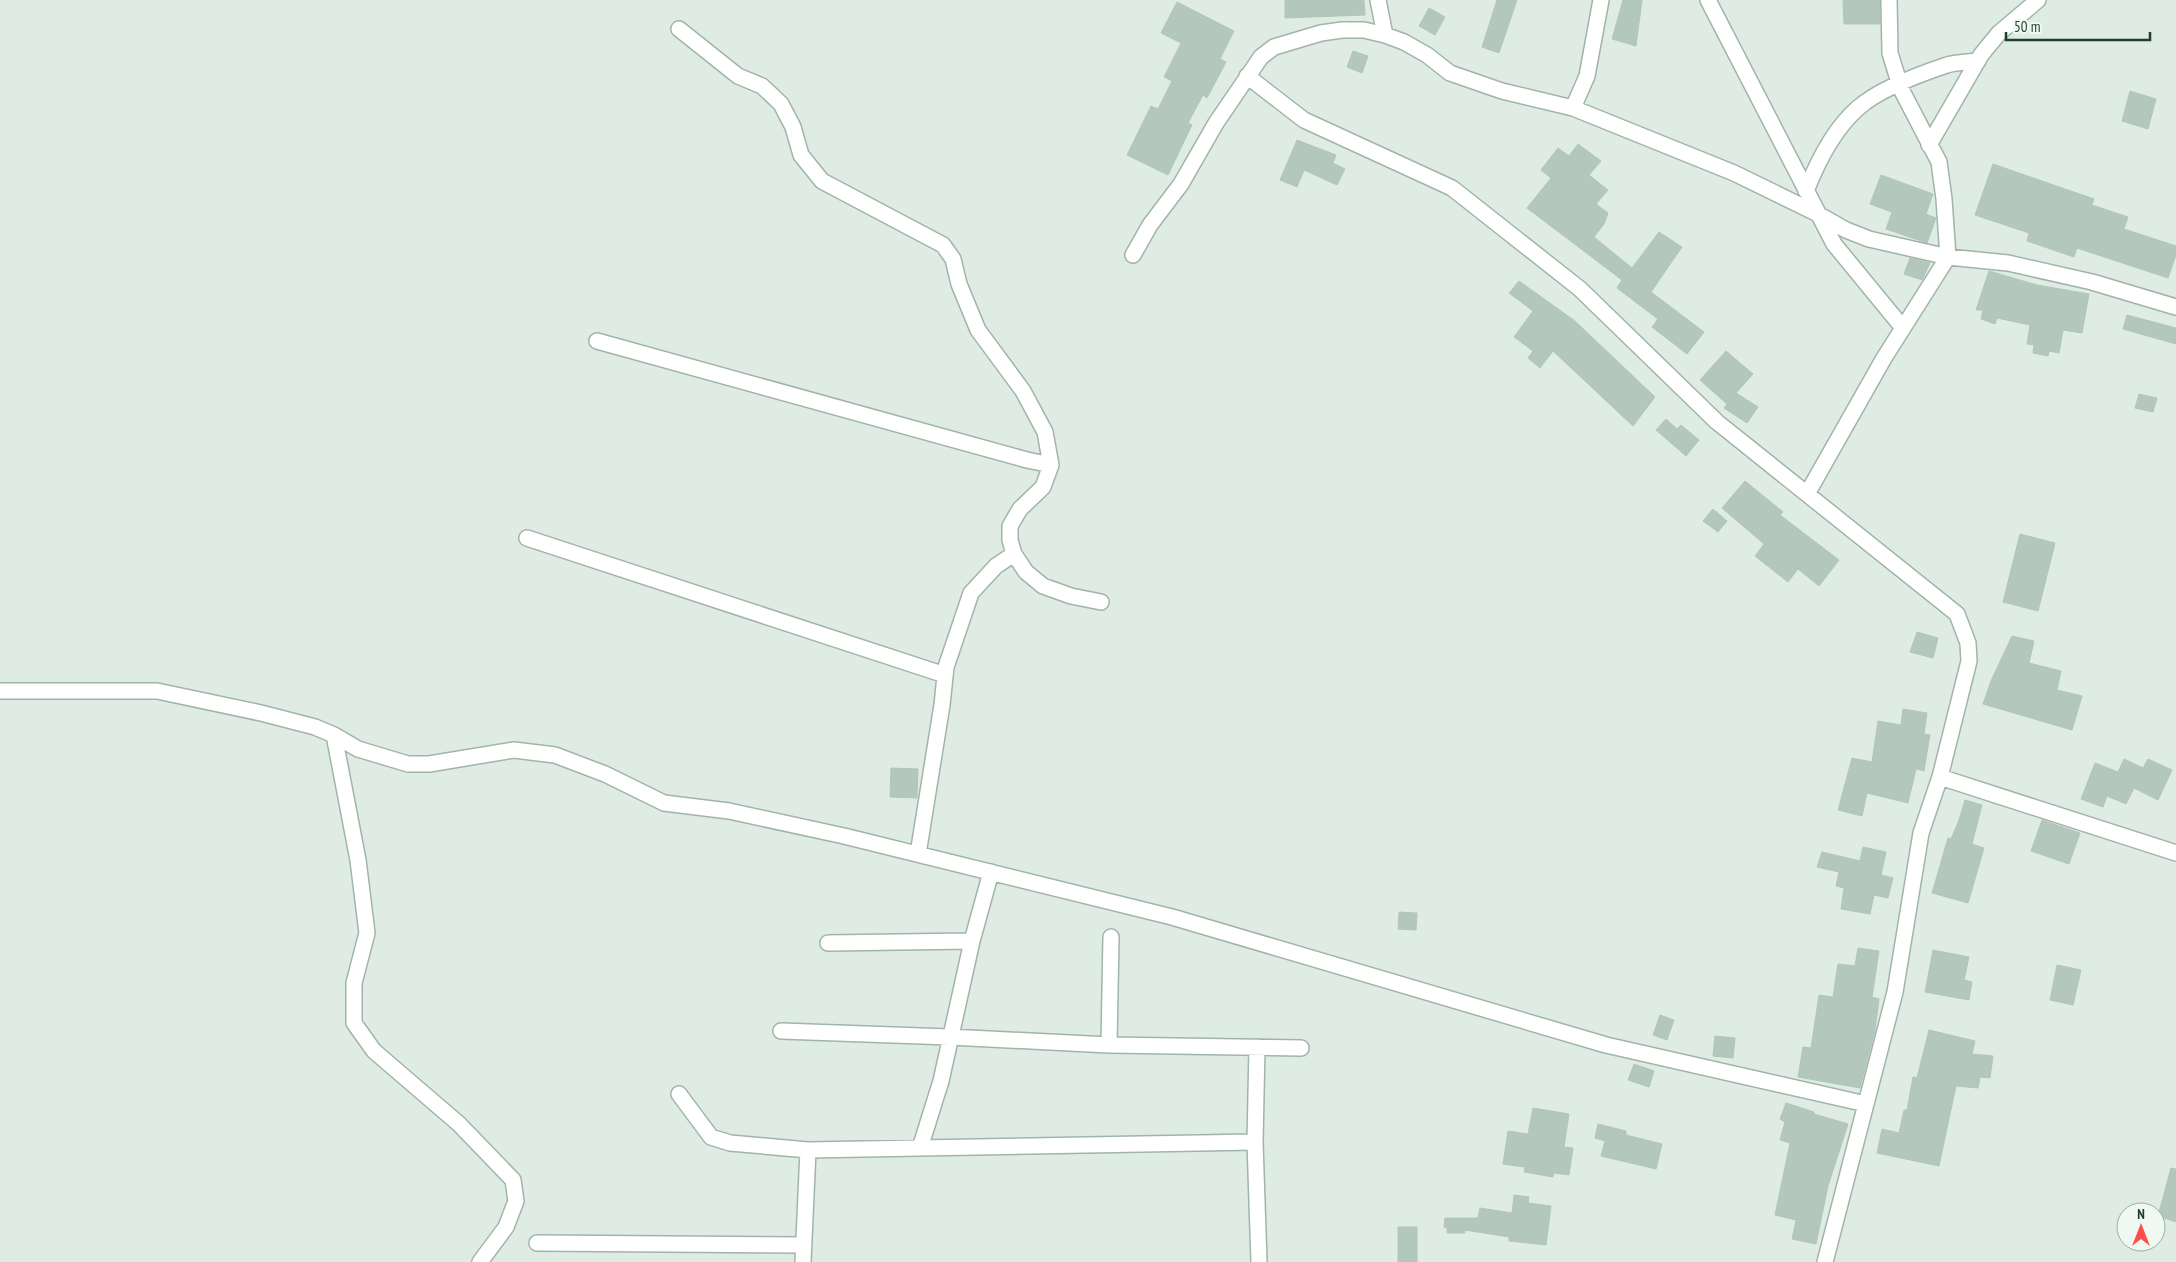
<svg xmlns="http://www.w3.org/2000/svg" width="2176" height="1262" font-family="'PT Sans Narrow',sans-serif">
  <style>
    .building { fill: #b4c7bc; stroke: #b1c6b9 }
    .lines { fill: none; stroke-linecap: round; stroke-linejoin: round }
    .minor-casing { stroke: #a2b4aa; stroke-width: 18 }
    .minor { stroke: #fff; stroke-width: 15 }
  </style>
  <rect width="100%" height="100%" fill="#dfece4"/>
  <!-- building -->
  <path class="building" d="M 1285,0 L 1364,0 L 1365,15 L 1285,18 Z
    M 1497,0 L 1517,0 L 1499,53 L 1482,47 Z
    M 1623,0 L 1642,0 L 1636,46 L 1612,39 Z
    M 1843,0 L 1880,0 L 1880,24 L 1844,24 Z
    M 1177,2 L 1234,31 L 1220,59 L 1226,62 L 1207,98 L 1203,95 L 1188,123 L 1192,125 L 1168,175 L 1127,155 L 1151,106 L 1158,109 L 1172,81 L 1164,77 L 1181,43 L 1161,33 Z
    M 1429,8 L 1445,17 L 1435,35 L 1419,26 Z
    M 1353,51 L 1368,56 L 1362,73 L 1347,67 Z
    M 2130,91 L 2156,99 L 2148,129 L 2122,121 Z
    M 1297,140 L 1336,155 L 1333,163 L 1345,169 L 1337,185 L 1304,170 L 1297,187 L 1280,180 Z
    M 1578,144 L 1601,161 L 1589,175 L 1608,190 L 1596,204 L 1608,213 L 1604,224 L 1594,237 L 1632,268 L 1659,232 L 1682,247 L 1651,292 L 1704,332 L 1687,354 L 1652,327 L 1658,319 L 1617,288 L 1622,280 L 1527,208 L 1551,178 L 1541,170 L 1558,148 L 1569,156 Z
    M 1993,164 L 2094,199 L 2092,205 L 2128,217 L 2124,229 L 2176,246 L 2176,255 L 2168,278 L 2077,248 L 2074,257 L 2027,241 L 2029,233 L 1975,215 Z
    M 1881,175 L 1933,194 L 1926,214 L 1936,218 L 1927,243 L 1886,229 L 1892,212 L 1870,204 Z
    M 1910,258 L 1930,263 L 1922,280 L 1904,274 Z
    M 1989,271 L 2037,285 L 2089,294 L 2082,333 L 2063,330 L 2059,353 L 2049,351 L 2048,356 L 2033,353 L 2034,345 L 2027,344 L 2030,325 L 1997,318 L 1995,324 L 1981,319 L 1983,310 L 1976,310 Z
    M 1519,281 L 1575,321 L 1655,397 L 1633,426 L 1553,351 L 1540,368 L 1528,358 L 1533,351 L 1514,337 L 1533,311 L 1509,293 Z
    M 2127,315 L 2176,328 L 2176,344 L 2123,329 Z
    M 1726,351 L 1753,374 L 1736,393 L 1758,407 L 1747,423 L 1724,408 L 1727,404 L 1700,380 Z
    M 2139,394 L 2157,398 L 2153,412 L 2135,408 Z
    M 1666,419 L 1677,429 L 1681,425 L 1699,440 L 1686,456 L 1656,430 Z
    M 1745,481 L 1783,512 L 1780,515 L 1839,560 L 1819,586 L 1798,569 L 1788,582 L 1755,556 L 1764,544 L 1722,508 Z
    M 1713,509 L 1727,521 L 1718,532 L 1703,521 Z
    M 2020,534 L 2055,543 L 2038,611 L 2003,602 Z
    M 1917,632 L 1938,638 L 1933,658 L 1910,652 Z
    M 2012,636 L 2034,641 L 2029,663 L 2061,671 L 2057,690 L 2082,696 L 2072,730 L 1983,704 L 1991,681 Z
    M 1903,709 L 1927,713 L 1924,734 L 1930,735 L 1924,771 L 1916,769 L 1908,803 L 1867,793 L 1862,816 L 1838,810 L 1852,758 L 1872,762 L 1878,721 L 1901,725 Z
    M 2124,759 L 2143,768 L 2148,759 L 2172,770 L 2158,800 L 2134,788 L 2126,804 L 2107,796 L 2103,807 L 2081,799 L 2095,763 L 2118,772 Z
    M 891,768 L 918,769 L 917,798 L 890,797 Z
    M 1965,800 L 1982,805 L 1972,844 L 1984,848 L 1968,903 L 1932,893 L 1948,838 L 1951,839 L 1959,820 Z
    M 2042,820 L 2080,833 L 2069,864 L 2031,851 Z
    M 1863,847 L 1886,852 L 1881,875 L 1893,878 L 1888,898 L 1874,895 L 1870,914 L 1841,909 L 1844,888 L 1836,886 L 1839,872 L 1817,867 L 1822,852 L 1860,861 Z
    M 1399,912 L 1417,913 L 1416,930 L 1398,929 Z
    M 1858,948 L 1879,951 L 1872,997 L 1879,999 L 1875,1030 L 1860,1088 L 1798,1077 L 1803,1047 L 1811,1048 L 1819,995 L 1833,997 L 1838,964 L 1855,966 Z
    M 1933,950 L 1969,957 L 1964,980 L 1972,982 L 1969,1000 L 1925,992 Z
    M 2057,965 L 2081,970 L 2073,1005 L 2050,1000 Z
    M 1660,1015 L 1674,1020 L 1667,1040 L 1653,1035 Z
    M 1929,1030 L 1975,1041 L 1972,1054 L 1993,1056 L 1990,1078 L 1980,1077 L 1978,1088 L 1956,1086 L 1939,1166 L 1877,1153 L 1882,1129 L 1899,1133 L 1904,1110 L 1907,1110 L 1913,1077 L 1917,1078 Z
    M 1715,1036 L 1735,1038 L 1733,1058 L 1713,1056 Z
    M 1634,1064 L 1654,1071 L 1649,1087 L 1628,1080 Z
    M 1786,1103 L 1814,1112 L 1814,1114 L 1848,1124 L 1828,1186 L 1816,1244 L 1792,1239 L 1796,1220 L 1775,1215 L 1790,1143 L 1780,1140 L 1785,1122 L 1780,1119 Z
    M 1533,1108 L 1569,1114 L 1564,1147 L 1573,1148 L 1569,1175 L 1554,1173 L 1553,1177 L 1524,1172 L 1525,1167 L 1503,1164 L 1508,1131 L 1528,1134 Z
    M 1598,1124 L 1626,1131 L 1626,1135 L 1662,1144 L 1656,1169 L 1601,1156 L 1605,1141 L 1595,1138 Z
    M 2171,1168 L 2176,1169 L 2176,1222 L 2158,1216 Z
    M 1514,1195 L 1529,1197 L 1528,1203 L 1551,1206 L 1546,1245 L 1509,1241 L 1509,1237 L 1465,1230 L 1465,1233 L 1447,1233 L 1447,1228 L 1444,1227 L 1445,1218 L 1478,1218 L 1480,1208 L 1512,1213 Z
    M 1398,1227 L 1417,1227 L 1417,1262 L 1398,1262 Z"/>
  <g class="lines">
    <!-- minor casing -->
    <g class="minor-casing">
      <path id="minor" d="M 1378,0 L 1385,35
        M 1708,0 L 1834,244 L 1903,328
        M 679,29 L 738,76 L 762,86 L 781,104 L 793,127 L 801,155 L 822,181 L 943,245 L 953,259 L 959,284 L 978,330 L 1023,391 L 1045,432 L 1051,465 L 1043,487 L 1020,509 L 1010,526 L 1010,540 L 1014,554 L 1026,572 L 1043,586 L 1071,596 L 1101,602
        M 1247,76 L 1304,120 L 1452,188 L 1580,289 L 1717,422 L 1957,614 L 1968,643 L 1969,661 L 1940,777 L 1921,833 L 1895,992 L 1825,1262
        M 1573,108 L 1587,76 L 1601,0
        M 1929,145 L 1981,55 L 1999,33 L 2038,0
        M 1806,191 C 1817,163 1835,128 1858,108 C 1879,89 1920,74 1947,65 C 1957,62 1968,62 1978,61
        M 1133,255 L 1150,225 L 1181,184 L 1216,123 L 1261,57 L 1274,47 L 1321,33 L 1342,30 L 1364,30 L 1385,35 L 1404,42 L 1427,55 L 1450,73 L 1502,91 L 1573,108 L 1734,173 L 1818,214 L 1846,230 L 1869,239 L 1948,257 L 2008,263 L 2092,282 L 2176,307
        M 597,341 L 1027,460 L 1051,465
        M 1807,494 L 1884,358 L 1948,257 L 1944,199 L 1939,162 L 1901,89 L 1890,53 L 1889,0
        M 527,538 L 945,675
        M 0,691 L 157,691 L 261,713 L 315,727 L 334,735 L 358,860 L 367,933 L 354,983 L 354,1023 L 374,1051 L 459,1124 L 513,1180 L 516,1201 L 506,1227 L 480,1262
        M 334,735 L 358,749 L 408,764 L 429,764 L 514,750 L 555,755 L 605,774 L 664,803 L 729,811 L 844,836 L 1172,917 L 1606,1045 L 1866,1104
        M 1940,777 L 2176,853
        M 918,854 L 942,705 L 946,667 L 971,593 L 996,566 L 1014,554
        M 828,943 L 972,941
        M 781,1031 L 950,1037 L 1109,1045 L 1301,1048
        M 1109,1045 L 1111,937
        M 1257,1047 L 1255,1142 L 1259,1262
        M 679,1094 L 711,1137 L 730,1143 L 808,1150 L 1255,1142
        M 920,1148 L 941,1081 L 972,941 L 991,872
        M 537,1243 L 804,1245
        M 803,1262 L 808,1150"/>
    </g>
    <!-- minor -->
    <use href="#minor" class="minor"/>
  </g>
  <!-- north arrow -->
  <g transform="translate(2141 1227)"><circle r="24" fill="#f0f8f2" stroke="#9caea4"/>
  <path d="M0-4L9 19L0 12L-9 19Z" fill="#ff4f4a"/>
  <text y="-8" font-size="14" font-weight="bold" text-anchor="middle" fill="#1f3e2e">N</text>
  </g>
  <!-- scale -->
  <path d="M2006 32v8h144v-8" fill="none" stroke="#1f3e2e" stroke-width="2.5"/>
  <text x="2014" y="32" font-size="15" fill="#1f3e2e" stroke="#f0f8f2" stroke-width="4" paint-order="stroke">50 m</text>
</svg>
